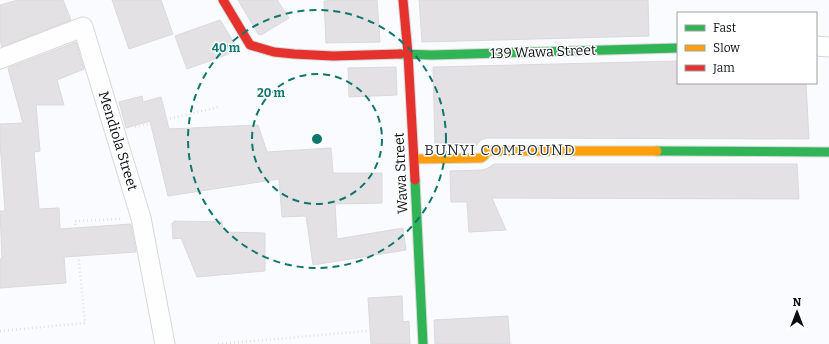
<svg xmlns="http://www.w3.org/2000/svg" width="829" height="344" font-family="Bitter,serif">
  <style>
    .building { fill: #e3e1e4; stroke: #dad9db }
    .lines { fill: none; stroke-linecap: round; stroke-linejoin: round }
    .street-casing { stroke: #d6d8db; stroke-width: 21 }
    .fast-casing { stroke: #d6d8db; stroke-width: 11 }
    .slow-casing { stroke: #d6d8db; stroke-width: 11 }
    .jam-casing { stroke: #d6d8db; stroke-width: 11 }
    .path { stroke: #e0e1e1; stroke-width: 2.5; stroke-dasharray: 1 3; stroke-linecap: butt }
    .street { stroke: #fefeff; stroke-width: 19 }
    .fast { stroke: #30b455; stroke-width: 9 }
    .slow { stroke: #ff9f0a; stroke-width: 9 }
    .jam { stroke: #e5322d; stroke-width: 9 }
    .ring { fill: none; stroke: #0f766e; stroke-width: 2; stroke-dasharray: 7 5 }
    .labels { text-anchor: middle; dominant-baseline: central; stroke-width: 3; stroke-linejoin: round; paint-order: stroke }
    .street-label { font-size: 14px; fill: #0c0f12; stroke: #fff }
    .neighbourhood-label { font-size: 15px; letter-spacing: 1px; fill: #2d333a; stroke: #fff }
    .centre { fill: #0f766e; stroke: #fff; stroke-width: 2 }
    .ring-label { font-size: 12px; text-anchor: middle; font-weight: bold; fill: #0f766e; stroke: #fff; stroke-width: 3; stroke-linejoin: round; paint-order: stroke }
  </style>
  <rect width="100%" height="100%" fill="#f9fbfe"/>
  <!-- building -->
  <path class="building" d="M 18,0 L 63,0 L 71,20 L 2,47 L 0,40 L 0,5 Z
    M 112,0 L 161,0 L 173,34 L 129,49 Z
    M 238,0 L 277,0 L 289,18 L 261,35 L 258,34 Z
    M 342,0 L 377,0 L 380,42 L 326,43 L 324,1 Z
    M 419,0 L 648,0 L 649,36 L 422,42 Z
    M 220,20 L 238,49 L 234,52 L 187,69 L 175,36 Z
    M 76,42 L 84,69 L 57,80 L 64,105 L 36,105 L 40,151 L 34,152 L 39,209 L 59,208 L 60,229 L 131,224 L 136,252 L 64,257 L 66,283 L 0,288 L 0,259 L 2,259 L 0,211 L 5,211 L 0,142 L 0,124 L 23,123 L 8,68 Z
    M 678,61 L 678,83 L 806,83 L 809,139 L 487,138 L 481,140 L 476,146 L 435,146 L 433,67 Z
    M 396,67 L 397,95 L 349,97 L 348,68 Z
    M 142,96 L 143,102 L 161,97 L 169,129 L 258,125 L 267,152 L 331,148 L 333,173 L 382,173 L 382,203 L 335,204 L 337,239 L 403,228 L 406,250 L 313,265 L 306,216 L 282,217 L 279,179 L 168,196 L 150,121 L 126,128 L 119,102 Z
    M 494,164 L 797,164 L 799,199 L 492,198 L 506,230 L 469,232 L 467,202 L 451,202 L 450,171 L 482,170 L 488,168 Z
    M 174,221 L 222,222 L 223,232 L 265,233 L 265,271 L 197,277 L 181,238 L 173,239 L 172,223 L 174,223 Z
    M 402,296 L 403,322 L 409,321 L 410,344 L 371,344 L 368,298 Z
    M 508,316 L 510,344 L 435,344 L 434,320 Z"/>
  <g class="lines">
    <!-- street casing -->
    <g class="street-casing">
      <path id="street" d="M 816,46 L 829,47
        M 0,59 L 83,27 L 141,218 L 165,344"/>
    </g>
    <!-- fast casing -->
    <g class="fast-casing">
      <path id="fast" d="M 400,54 L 432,55 L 678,48
        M 657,151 L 829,152
        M 415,180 L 423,344"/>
    </g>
    <!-- slow casing -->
    <g class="slow-casing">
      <path id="slow" d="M 414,159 L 481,158 L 484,156 L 487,151 L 657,151"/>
    </g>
    <!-- jam casing -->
    <g class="jam-casing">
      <path id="jam" d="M 223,0 L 250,45 L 274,52 L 294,54 L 333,56 L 400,54
        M 403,0 L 408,54 L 415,180"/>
    </g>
    <!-- path -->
    <path class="path" d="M 135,127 L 219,107
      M 0,331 L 85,323 L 75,221 L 121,219
      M 218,344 L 401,328"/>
    <!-- street -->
    <use href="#street" class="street"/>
    <!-- fast -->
    <use href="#fast" class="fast"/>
    <!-- slow -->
    <use href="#slow" class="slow"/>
    <!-- jam -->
    <use href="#jam" class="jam"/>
  </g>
  <!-- distance rings -->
  <g class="ring">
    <circle cx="317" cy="139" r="65"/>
    <circle cx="317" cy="139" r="129"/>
  </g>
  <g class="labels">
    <!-- street labels -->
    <g class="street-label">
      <text transform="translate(543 52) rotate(-2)">139 Wawa Street</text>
      <text transform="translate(118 141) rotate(73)">Mendiola Street</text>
      <text transform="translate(401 173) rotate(-93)">Wawa Street</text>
    </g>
    <!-- neighbourhood labels -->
    <g class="neighbourhood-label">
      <text x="500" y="150">BUNYI COMPOUND</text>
    </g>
  </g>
  <circle cx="317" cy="139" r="6" class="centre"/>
  <g class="ring-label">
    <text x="226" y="52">40 m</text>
    <text x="271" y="97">20 m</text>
  </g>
  <!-- legend -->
  <rect x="677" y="12" width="140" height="72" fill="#ffffff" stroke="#9e9fa0"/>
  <rect x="685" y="25" width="20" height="6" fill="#30b455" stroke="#9e9fa0"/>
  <text x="713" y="32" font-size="12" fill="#0c0f12">Fast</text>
  <rect x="685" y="45" width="20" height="6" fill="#ff9f0a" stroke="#9e9fa0"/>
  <text x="713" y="52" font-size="12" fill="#0c0f12">Slow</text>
  <rect x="685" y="65" width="20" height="6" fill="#e5322d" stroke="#9e9fa0"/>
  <text x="713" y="72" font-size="12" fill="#0c0f12">Jam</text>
  <!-- north arrow -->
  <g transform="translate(797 312)" stroke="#ffffff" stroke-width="3" paint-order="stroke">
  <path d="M0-3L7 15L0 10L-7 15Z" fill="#0c0f12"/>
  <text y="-6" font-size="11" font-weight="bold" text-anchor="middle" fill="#0c0f12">N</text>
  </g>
</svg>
